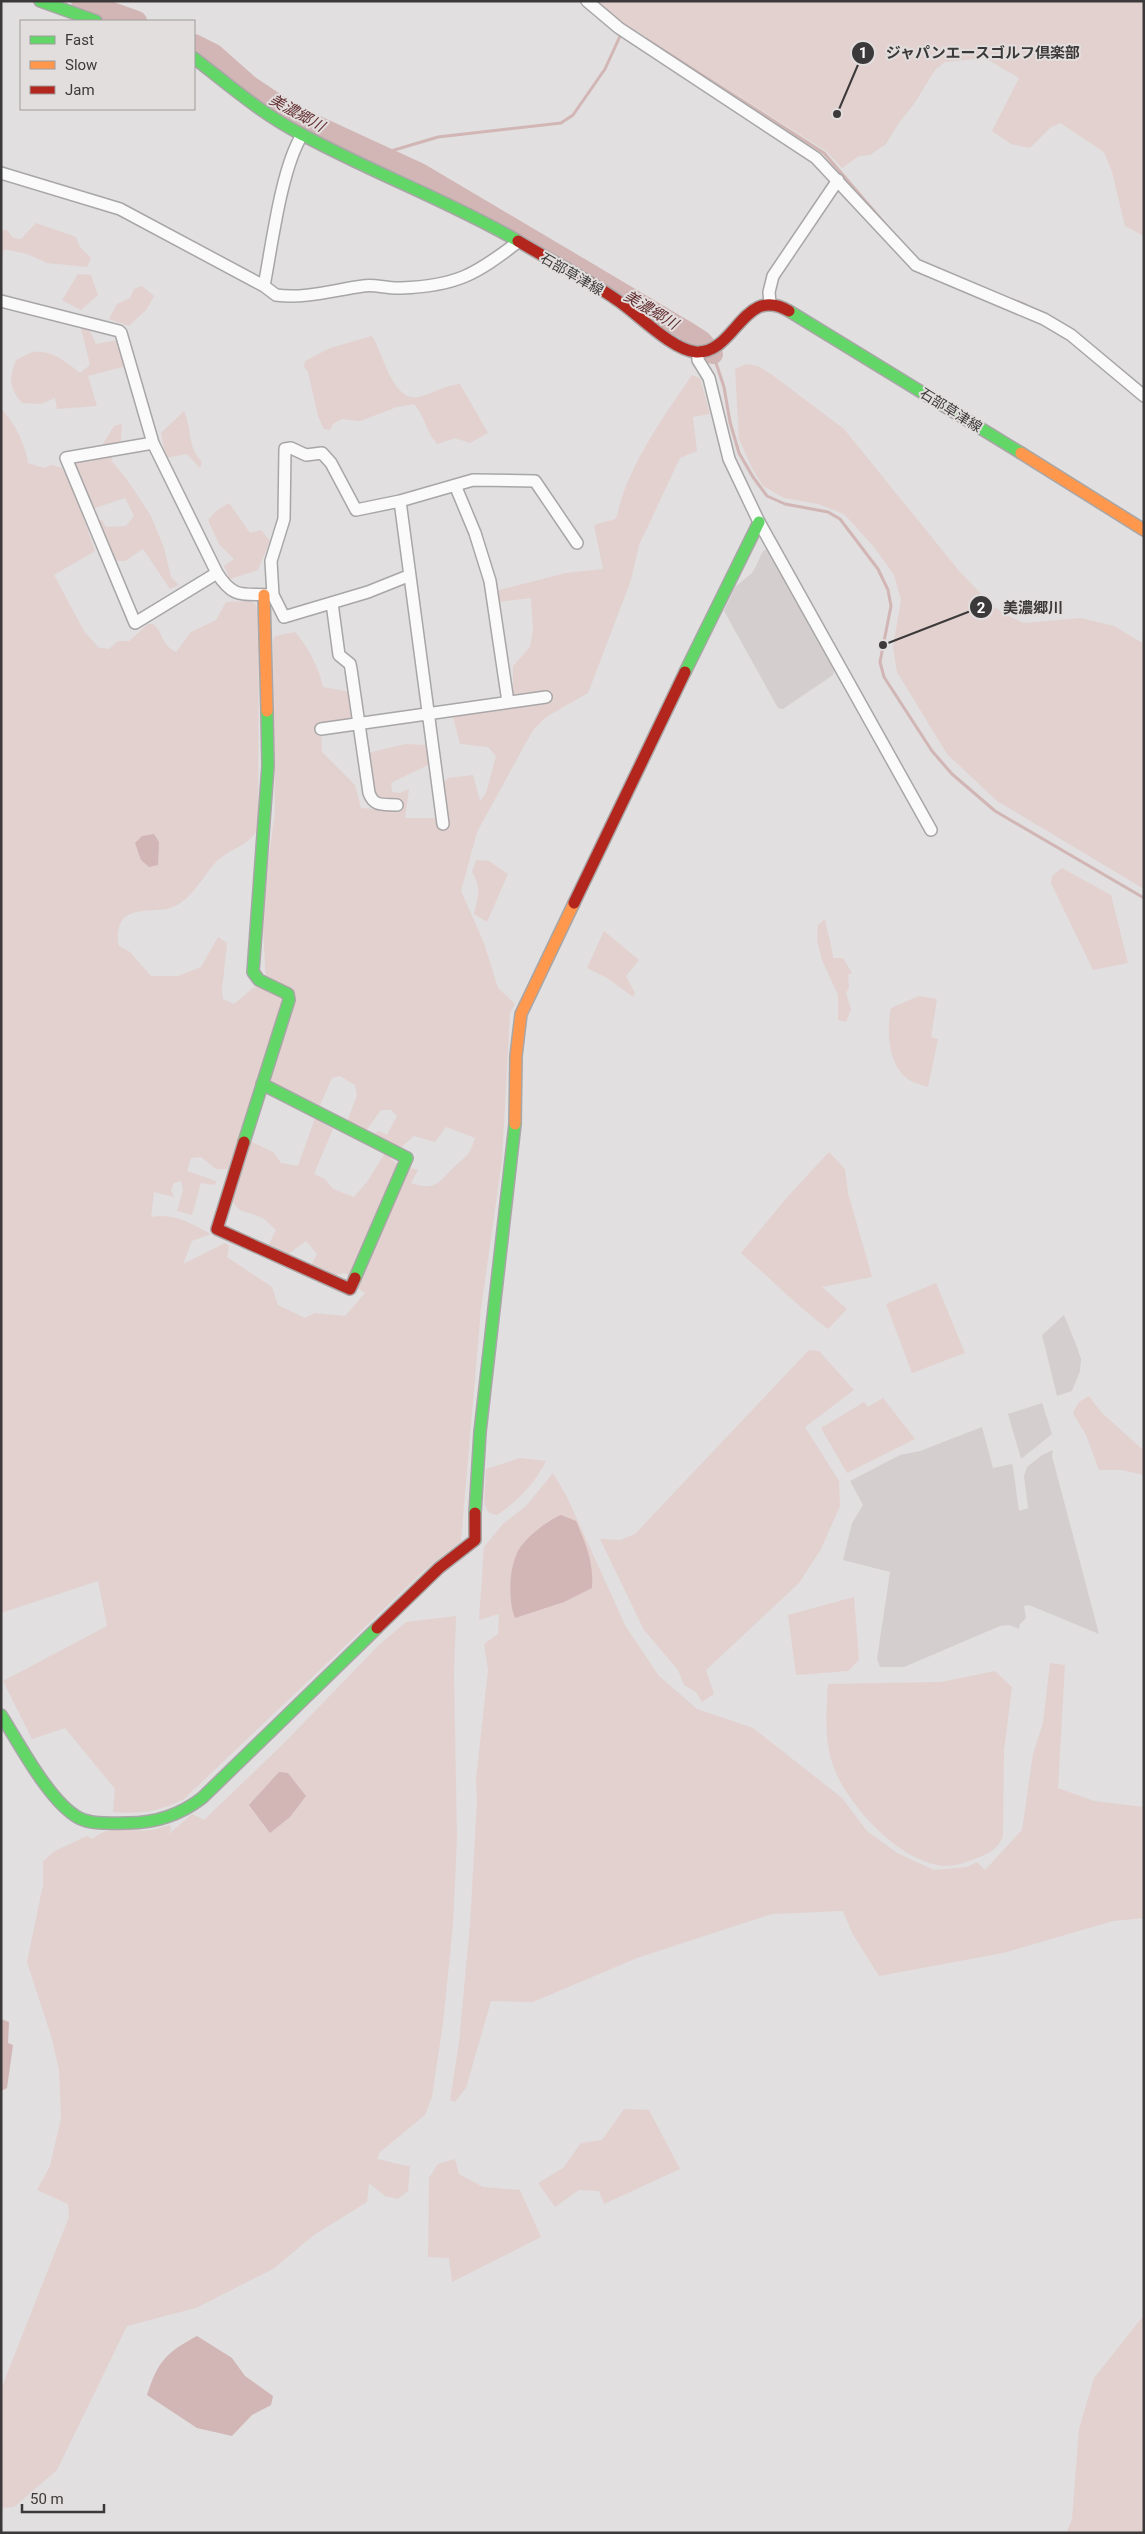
<svg xmlns="http://www.w3.org/2000/svg" width="1145" height="2534" font-family="Roboto,'Noto Sans JP',sans-serif">
  <style>
    .built { fill: #d5cece }
    .green { fill: #e3d1d0; fill-rule: evenodd }
    .water { fill: #d2b5b5 }
    .lines { fill: none; stroke-linecap: round; stroke-linejoin: round }
    .stream { stroke: #d2b5b5; stroke-width: 3 }
    .river { stroke: #d2b5b5; stroke-width: 20 }
    .street-casing { stroke: #a8a6a6; stroke-width: 14 }
    .fast-casing { stroke: #a8a6a6; stroke-width: 14 }
    .slow-casing { stroke: #a8a6a6; stroke-width: 14 }
    .jam-casing { stroke: #a8a6a6; stroke-width: 14 }
    .street { stroke: #fafafa; stroke-width: 11 }
    .fast { stroke: #63d668; stroke-width: 11 }
    .slow { stroke: #ff974d; stroke-width: 11 }
    .jam { stroke: #b3261e; stroke-width: 11 }
    .labels { text-anchor: middle; dominant-baseline: central; stroke-width: 4; stroke-linejoin: round; paint-order: stroke }
    .street-label { font-size: 14px; fill: #3b3939; stroke: #e2dede }
    .water-label { font-size: 15px; font-style: italic; fill: #632e30; stroke: #e2dede }
    .leader { fill: none; stroke: #3b3939; stroke-width: 2 }
    .callout-dot { fill: #3b3939; stroke: #e2dede; stroke-width: 2 }
    .mark-label { font-size: 15px; text-anchor: middle; font-weight: bold; fill: #fff }
    .callout-label { font-size: 15px; text-anchor: middle; font-weight: bold; fill: #3b3939; stroke: #e2dede; stroke-width: 4; stroke-linejoin: round; paint-order: stroke }
  </style>
  <rect width="100%" height="100%" fill="#e1dfdf"/>
  <!-- built -->
  <path class="built" d="M 769,548 L 835,668 L 833,675 L 783,709 L 778,708 L 724,611 L 735,587 L 753,572 L 763,551 Z
    M 1064,1315 L 1077,1347 L 1081,1359 L 1080,1371 L 1072,1391 L 1057,1396 L 1042,1335 Z
    M 1042,1403 L 1052,1434 L 1021,1459 L 1008,1414 Z
    M 982,1427 L 993,1468 L 1012,1464 L 1013,1467 L 1019,1511 L 1028,1508 L 1024,1476 L 1027,1467 L 1042,1455 L 1053,1450 L 1052,1456 L 1099,1634 L 1029,1605 L 1024,1606 L 1026,1618 L 1020,1624 L 1019,1629 L 1009,1625 L 1000,1626 L 904,1667 L 880,1667 L 877,1659 L 890,1572 L 843,1560 L 852,1523 L 863,1505 L 850,1481 L 900,1455 L 920,1451 Z"/>
  <!-- green -->
  <path class="green" d="M 596,1 L 1144,1 L 1144,236 L 1125,226 L 1112,172 L 1104,152 L 1060,123 L 1050,128 L 1030,148 L 1011,144 L 992,131 L 1019,78 L 985,58 L 945,62 L 935,70 L 914,104 L 898,124 L 886,144 L 870,155 L 859,156 L 842,168 L 826,151 L 620,21 Z
    M 36,223 L 76,237 L 80,247 L 91,258 L 87,267 L 47,263 L 27,254 L 4,249 L 1,264 L 1,230 L 7,230 L 13,238 L 21,239 Z
    M 78,274 L 91,275 L 98,295 L 81,310 L 62,300 Z
    M 142,286 L 154,296 L 147,309 L 129,326 L 109,319 L 117,304 L 130,298 L 134,289 Z
    M 88,327 L 96,344 L 118,340 L 126,366 L 88,376 L 97,406 L 57,409 L 55,398 L 41,404 L 22,403 C 9,388 9,378 16,360 C 21,358 28,353 34,352 C 53,350 67,363 80,373 L 90,365 L 81,328 Z
    M 372,336 C 383,352 392,403 419,397 C 434,393 445,385 460,384 L 488,433 L 470,443 L 455,438 L 437,444 C 426,432 425,416 414,404 L 397,407 L 360,421 L 342,419 L 333,424 L 330,430 L 324,429 L 318,416 L 308,372 L 304,367 L 305,361 L 330,348 Z
    M 746,364 L 758,366 L 771,374 L 844,429 L 960,572 L 993,606 L 1004,614 L 1024,623 L 1081,618 L 1114,626 L 1144,644 L 1144,889 L 997,801 L 947,754 L 897,672 L 893,647 L 901,600 L 894,575 L 874,547 L 844,514 L 818,504 L 784,498 L 763,486 L 752,468 L 739,439 L 735,369 Z
    M 692,375 L 700,378 L 710,414 L 693,417 L 697,451 L 680,458 L 639,545 L 631,580 L 588,693 L 546,717 L 533,730 L 477,832 L 461,891 L 484,943 L 498,988 L 515,1004 L 510,1013 L 502,1160 L 481,1309 L 461,1541 L 426,1569 L 184,1799 C 159,1812 141,1814 113,1812 L 115,1789 L 65,1728 L 32,1739 L 3,1681 L 107,1626 L 98,1581 L 1,1613 L 1,409 C 13,419 27,448 28,463 L 44,468 L 51,465 L 62,468 L 75,494 L 95,551 L 54,575 L 84,631 L 99,648 L 109,649 L 118,641 L 129,641 L 148,624 L 153,624 C 164,633 160,644 176,652 L 191,632 L 216,620 L 226,602 L 245,601 L 255,603 L 259,615 L 258,829 C 249,846 229,849 216,862 C 202,877 192,901 170,908 C 156,912 137,908 125,917 C 117,924 117,937 119,946 L 130,952 L 151,976 L 178,976 L 201,967 L 218,937 L 227,943 L 222,990 L 223,999 L 234,1004 L 253,988 L 266,985 L 262,906 L 275,812 L 273,641 L 275,636 L 295,632 C 308,647 319,667 323,687 L 351,692 L 354,719 L 321,722 L 322,752 L 355,785 L 361,808 L 384,810 L 399,808 L 375,799 L 367,753 L 406,744 L 428,745 L 430,764 L 391,783 L 392,792 L 400,793 L 409,789 L 405,818 L 437,818 L 441,786 L 448,778 L 473,775 L 480,801 L 486,793 L 496,756 L 488,747 L 460,744 L 453,716 L 513,697 L 513,666 L 530,647 L 533,630 L 531,598 L 498,602 L 495,591 L 566,573 L 603,569 L 594,525 L 615,519 L 617,516 C 626,469 665,414 692,375 ZM 340,1076 L 355,1085 L 357,1095 L 347,1122 L 365,1132 L 381,1110 L 391,1110 L 397,1116 L 387,1135 L 379,1131 L 371,1136 L 398,1150 L 414,1136 L 435,1142 L 446,1127 L 475,1138 C 469,1158 465,1156 452,1169 C 438,1184 433,1191 411,1183 L 418,1170 L 397,1164 L 385,1153 L 367,1182 L 354,1197 L 333,1189 L 325,1179 L 314,1174 L 333,1129 L 315,1118 L 298,1166 L 281,1163 L 273,1152 L 248,1140 L 229,1199 L 240,1210 L 263,1218 L 276,1230 L 268,1246 L 287,1255 L 306,1241 L 317,1254 L 310,1267 L 331,1276 L 346,1273 L 356,1287 L 365,1293 L 345,1316 L 315,1313 L 305,1318 L 278,1305 L 272,1287 L 227,1257 L 229,1246 L 225,1243 L 183,1264 L 192,1241 L 211,1234 C 190,1223 174,1213 151,1217 L 154,1192 L 174,1197 L 171,1190 L 174,1183 L 181,1181 L 183,1190 L 177,1211 L 192,1215 L 201,1183 L 215,1185 L 216,1181 L 187,1171 L 191,1158 L 201,1157 L 216,1169 L 228,1169 L 258,1077 L 320,1105 L 332,1078 Z
    M 184,411 C 193,432 186,444 202,462 L 200,468 L 187,454 L 166,458 L 161,433 Z
    M 122,424 L 121,440 L 111,460 L 128,481 L 151,516 L 164,548 L 171,577 L 179,585 L 170,589 L 143,549 L 125,561 L 112,561 L 95,521 L 102,520 L 106,527 L 126,526 L 134,516 L 125,498 L 92,509 L 74,461 L 96,455 L 114,426 Z
    M 229,503 L 250,533 L 261,530 L 270,541 L 258,570 L 230,579 L 224,566 L 234,559 L 219,544 L 208,520 L 216,511 Z
    M 476,860 L 489,861 L 508,874 L 487,922 L 474,914 C 478,898 482,887 472,872 Z
    M 1062,868 L 1111,895 L 1128,963 L 1093,970 L 1051,883 L 1052,876 Z
    M 825,919 C 827,933 832,944 833,958 L 843,958 L 852,973 L 848,975 L 849,987 L 846,993 L 851,1009 L 846,1022 L 838,1020 L 838,995 L 822,960 L 817,940 L 818,925 Z
    M 604,931 L 639,960 L 626,976 L 635,993 L 633,997 L 607,978 L 587,968 Z
    M 919,996 L 937,999 L 931,1037 L 938,1039 L 928,1087 C 923,1085 918,1084 913,1082 C 888,1071 886,1030 891,1008 Z
    M 829,1152 L 845,1169 L 848,1193 L 872,1277 L 822,1287 L 847,1309 L 828,1329 C 797,1306 770,1278 741,1253 L 790,1194 Z
    M 936,1283 L 965,1353 L 912,1373 L 886,1304 Z
    M 809,1350 L 819,1351 L 854,1390 L 805,1427 L 839,1481 L 840,1506 L 821,1549 L 799,1583 L 706,1670 L 714,1694 L 702,1702 L 696,1692 L 684,1685 L 678,1670 L 644,1630 L 600,1539 L 620,1540 L 635,1534 Z
    M 1089,1396 L 1101,1412 L 1144,1451 L 1144,1475 L 1122,1470 L 1099,1470 L 1086,1435 L 1073,1413 L 1079,1402 Z
    M 883,1398 L 915,1439 L 847,1473 L 821,1428 L 864,1402 L 868,1407 Z
    M 520,1458 L 546,1461 C 535,1483 518,1501 497,1515 L 489,1513 L 484,1504 L 486,1469 Z
    M 553,1473 L 566,1495 L 626,1627 L 659,1676 L 697,1709 L 753,1728 L 842,1798 L 867,1831 L 897,1853 L 934,1870 L 967,1867 L 977,1862 L 985,1870 L 1022,1830 L 1033,1754 L 1043,1723 L 1050,1663 L 1065,1665 L 1058,1788 L 1094,1801 L 1144,1807 L 1144,1918 L 1113,1921 L 1003,1953 L 879,1976 L 852,1933 L 843,1911 L 772,1914 L 637,1958 L 533,2002 L 491,2001 L 466,2088 L 455,2102 L 450,2100 L 459,2043 L 470,1924 L 477,1802 L 476,1779 L 488,1670 L 484,1644 L 498,1634 L 499,1614 L 479,1620 L 484,1547 L 503,1524 L 526,1506 Z
    M 854,1597 L 859,1660 L 848,1671 L 796,1675 L 788,1615 Z
    M 456,1616 L 454,1672 L 457,1838 L 453,1925 L 443,2023 L 432,2097 L 425,2115 L 380,2152 L 377,2159 C 389,2161 398,2165 410,2166 L 408,2191 L 398,2199 L 385,2196 L 369,2183 L 367,2202 L 314,2235 L 273,2269 L 196,2308 L 127,2326 L 57,2470 L 14,2507 L 1,2508 L 1,2389 L 69,2217 L 68,2204 L 37,2190 L 50,2166 L 61,2118 L 59,2070 L 52,2039 L 27,1962 L 43,1885 L 43,1861 L 55,1851 L 87,1836 L 93,1839 C 110,1823 129,1833 150,1830 C 157,1830 163,1826 170,1825 L 171,1829 L 169,1834 L 192,1814 L 204,1820 L 284,1743 L 379,1645 L 406,1622 Z
    M 995,1671 L 1012,1687 L 1004,1751 L 1003,1836 C 998,1850 986,1855 972,1860 C 964,1863 954,1866 946,1866 C 904,1864 858,1815 840,1781 C 823,1751 826,1716 828,1684 L 941,1682 Z
    M 624,2109 L 649,2110 L 680,2169 L 604,2204 L 599,2191 L 579,2190 L 555,2207 L 538,2183 L 563,2168 L 581,2143 L 602,2140 Z
    M 455,2159 L 459,2174 L 483,2187 L 520,2190 L 541,2237 L 452,2282 L 449,2258 L 428,2257 L 429,2178 L 438,2164 Z
    M 1144,2315 L 1144,2533 L 1066,2533 L 1072,2520 L 1079,2429 L 1094,2378 Z"/>
  <!-- water -->
  <path class="water" d="M 154,834 L 159,842 L 158,865 L 149,867 L 141,860 L 135,843 L 142,836 Z
    M 561,1515 L 576,1521 C 586,1544 594,1563 592,1588 L 564,1602 L 515,1618 C 508,1600 509,1570 517,1553 C 523,1539 548,1520 561,1515 Z
    M 279,1772 L 288,1773 L 306,1796 L 290,1817 L 270,1833 L 249,1805 Z
    M 1,2019 L 9,2022 L 8,2043 L 13,2045 L 7,2088 L 1,2091 Z
    M 197,2336 L 232,2358 L 245,2376 L 273,2396 L 271,2405 L 252,2415 L 232,2436 L 197,2428 L 147,2395 C 158,2361 166,2353 197,2336 Z"/>
  <g class="lines">
    <!-- stream -->
    <path class="stream" d="M 646,39 L 824,153 L 886,225
      M 381,154 L 438,137 L 561,123 L 573,115 L 605,69 L 621,34
      M 1013,300 L 1026,305
      M 713,354 L 724,387 L 730,422 L 739,453 L 753,477 L 767,496 L 785,504 L 828,512 L 840,519 L 878,569 L 888,590 L 891,606 L 880,662 L 884,677 L 932,751 L 952,774 L 995,811 L 1144,898"/>
    <!-- river -->
    <path class="river" d="M 81,1 L 137,21
      M 194,44 L 214,54 L 249,85 L 292,114 L 420,173 L 685,330 L 702,341 L 713,354"/>
    <!-- street casing -->
    <g class="street-casing">
      <path id="street" d="M 587,1 L 619,28 L 816,158 L 916,265 L 1044,319 L 1071,335 L 1144,396
        M 1,173 L 120,209 L 264,286 L 276,295 C 305,299 334,290 363,286 C 375,284 388,289 401,288 C 456,286 475,275 518,242
        M 264,286 C 272,245 281,169 302,135
        M 1,301 L 119,331 L 121,333 L 153,443 L 217,573 C 234,600 243,593 272,595
        M 770,303 L 769,292 L 773,276 L 838,180
        M 698,352 L 698,360 L 709,378 L 729,459 L 759,522 L 931,830
        M 153,443 L 66,458 L 135,623 L 217,573
        M 455,485 L 475,533 L 490,581 L 508,702
        M 400,501 L 473,480 L 535,481 L 577,543
        M 408,576 L 368,592 L 284,617 L 273,595 L 271,561 L 284,519 L 285,449 L 291,448 L 306,455 L 322,453 L 331,463 L 356,510 L 400,501 L 443,824
        M 332,603 L 339,655 L 350,664 L 351,669 L 369,793 C 374,807 383,804 397,805
        M 321,729 L 546,697"/>
    </g>
    <!-- fast casing -->
    <g class="fast-casing">
      <path id="fast" d="M 40,1 L 96,21
        M 194,58 C 229,85 263,115 303,135 C 373,173 449,201 518,241
        M 789,311 L 1021,453
        M 685,672 L 759,522
        M 262,1084 L 407,1158 L 355,1278
        M 244,1142 L 289,1000 L 288,994 L 259,980 L 253,972 L 268,766 L 267,711
        M 475,1513 L 480,1432 L 515,1124
        M 1,1715 C 19,1743 50,1803 79,1818 C 93,1825 112,1823 128,1823 C 156,1823 180,1815 202,1798 L 377,1628"/>
    </g>
    <!-- slow casing -->
    <g class="slow-casing">
      <path id="slow" d="M 1021,453 L 1144,530
        M 264,595 L 267,711
        M 515,1124 L 516,1056 L 521,1014 L 574,903"/>
    </g>
    <!-- jam casing -->
    <g class="jam-casing">
      <path id="jam" d="M 518,241 C 551,261 586,278 617,300 C 638,314 672,350 696,352 C 736,354 743,284 789,311
        M 574,903 L 685,672
        M 244,1142 L 217,1229 L 350,1289 L 355,1278
        M 377,1628 L 439,1568 L 475,1540 L 475,1513"/>
    </g>
    <!-- street -->
    <use href="#street" class="street"/>
    <!-- fast -->
    <use href="#fast" class="fast"/>
    <!-- slow -->
    <use href="#slow" class="slow"/>
    <!-- jam -->
    <use href="#jam" class="jam"/>
  </g>
  <g class="labels">
    <!-- street labels -->
    <g class="street-label">
      <text transform="translate(572 274) rotate(30)">石部草津線</text>
      <text transform="translate(951 410) rotate(32)">石部草津線</text>
    </g>
    <!-- water labels -->
    <g class="water-label">
      <text transform="translate(297 113) rotate(29)">美濃郷川</text>
      <text transform="translate(651 310) rotate(31)">美濃郷川</text>
    </g>
  </g>
  <!-- callouts -->
  <path class="leader" d="M837 114L863 53M883 645L981 607"/>
  <g class="callout-dot">
    <circle cx="837" cy="114" r="5"/>
    <circle cx="883" cy="645" r="5"/>
    <circle cx="863" cy="53" r="12"/>
    <circle cx="981" cy="607" r="12"/>
  </g>
  <g class="mark-label">
    <text x="863" y="58">1</text>
    <text x="981" y="613">2</text>
  </g>
  <g class="callout-label">
    <text x="983" y="58">ジャパンエースゴルフ倶楽部</text>
    <text x="1033" y="613">美濃郷川</text>
  </g>
  <!-- border -->
  <rect width="1145" height="2534" fill="none" stroke="#3b3939" stroke-width="5"/>
  <!-- legend -->
  <rect x="20" y="20" width="175" height="90" fill="#e2dede" stroke="#9f9c9c"/>
  <rect x="30" y="36" width="25" height="8" fill="#63d668" stroke="#9f9c9c"/>
  <text x="65" y="45" font-size="15" fill="#3b3939">Fast</text>
  <rect x="30" y="61" width="25" height="8" fill="#ff974d" stroke="#9f9c9c"/>
  <text x="65" y="70" font-size="15" fill="#3b3939">Slow</text>
  <rect x="30" y="86" width="25" height="8" fill="#b3261e" stroke="#9f9c9c"/>
  <text x="65" y="95" font-size="15" fill="#3b3939">Jam</text>
  <!-- scale -->
  <path d="M22 2504v8h82v-8" fill="none" stroke="#3b3939" stroke-width="2.5"/>
  <text x="30" y="2504" font-size="15" fill="#3b3939" stroke="#e2dede" stroke-width="4" paint-order="stroke">50 m</text>
</svg>
